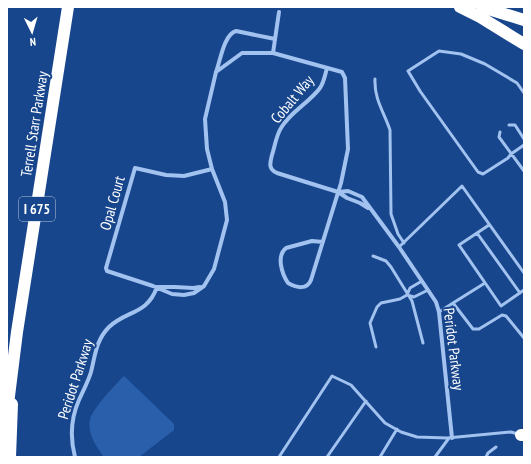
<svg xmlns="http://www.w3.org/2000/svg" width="531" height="464" font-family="'PT Sans Narrow',sans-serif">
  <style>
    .green { fill: #2a5fab }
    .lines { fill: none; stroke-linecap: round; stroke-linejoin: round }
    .lane { stroke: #a2c2ef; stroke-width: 3 }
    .street { stroke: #a2c2ef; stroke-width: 4 }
    .highway { stroke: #fff; stroke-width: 12 }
    .labels { text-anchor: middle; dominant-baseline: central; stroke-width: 4; stroke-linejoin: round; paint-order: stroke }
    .shield { fill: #17468d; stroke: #b9c8dd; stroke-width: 1 }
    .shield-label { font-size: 14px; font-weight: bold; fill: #fff }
    .street-label { font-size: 15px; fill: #fff; stroke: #17468d }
  </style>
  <rect width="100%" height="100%" fill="#17468d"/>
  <!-- green -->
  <path class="green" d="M 124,376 L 174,424 L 174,430 L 139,457 L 104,457 C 97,448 87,433 90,420 C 92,409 115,385 124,376 Z"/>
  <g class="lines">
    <!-- lane -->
    <path class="lane" d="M 375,79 C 374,99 384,112 390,130 L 391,214 L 398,234 L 404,243
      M 524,93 L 517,83 L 485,64 L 461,54 L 439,51 L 408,71 L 420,91 L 478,172 L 483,174 L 508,158 L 511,154 L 524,145
      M 509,125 L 515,125 L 524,139
      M 500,132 L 499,137 L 524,171
      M 489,225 L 459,245 L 501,306 L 524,290
      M 477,233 L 520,293
      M 399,247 L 462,186 L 524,273
      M 373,256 L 386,261 L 391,267 L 412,301 L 423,343
      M 422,281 L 410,288 L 407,295 L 414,297 L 428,290
      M 453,303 L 485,283
      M 439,312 L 453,303 L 473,329 L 479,329 L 502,315 L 506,316 L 524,338
      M 376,347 L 370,323 L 377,307 L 381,303 L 400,299 L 407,295
      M 279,457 L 332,376 L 351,385 L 385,423 L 401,432 L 417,437 L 447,438 L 511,432 L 518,434
      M 327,457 L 366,401
      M 380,457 L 397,429
      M 435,457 L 449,438
      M 486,457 L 488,453 L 496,447"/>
    <!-- street -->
    <path class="street" d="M 273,53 L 279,12
      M 327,68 C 325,75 324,82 320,88 C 309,103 290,112 281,128 C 276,136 275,146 272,155 C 270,163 268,169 277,173 L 338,192 L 347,198 L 360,203 L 368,208
      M 216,72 C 220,62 224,34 236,31 L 275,39
      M 212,169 L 184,176 L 166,175 L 135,168 L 106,268 L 107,271 L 153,286 L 172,294 L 184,295 L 194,293 L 204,286 L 214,269 L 227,220 L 225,202 L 212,169 L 207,149 L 205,119 L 216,72 L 242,53 L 273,53 L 342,72 L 345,78 L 348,149 L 341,183 L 311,280 C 307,290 297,288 288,283 C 282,274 276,256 286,248 L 312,241 L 323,242
      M 338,192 L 348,191 L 362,197 L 399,247 L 436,302 L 439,312 L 452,438
      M 159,287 L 175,287 L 193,288 L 200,287
      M 75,457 C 70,438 71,418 79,400 C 83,391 88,382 91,372 C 95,356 96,340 109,327 C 127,310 147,315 157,287"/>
    <!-- highway -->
    <path class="highway" d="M 460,7 L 480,17 L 524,44
      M 482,7 L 524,20
      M 7,412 L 17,332 L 68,7
      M 521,435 L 524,435
      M 10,457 L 12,404"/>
  </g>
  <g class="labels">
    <!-- shield labels -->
    <rect class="shield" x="19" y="197" width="36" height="24" rx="3"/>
    <g class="shield-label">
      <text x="37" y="209">I 675</text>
    </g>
    <!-- street labels -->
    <g class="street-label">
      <text transform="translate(292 99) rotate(-50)">Cobalt Way</text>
      <text transform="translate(34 124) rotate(-81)">Terrell Starr Parkway</text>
      <text transform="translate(112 203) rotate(-74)">Opal Court</text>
      <text transform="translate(454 349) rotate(83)">Peridot Parkway</text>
      <text transform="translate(75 379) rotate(-72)">Peridot Parkway</text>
    </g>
  </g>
  <!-- border -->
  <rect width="531" height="464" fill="none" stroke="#ffffff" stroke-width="16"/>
  <!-- north arrow -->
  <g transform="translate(32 32) rotate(175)" stroke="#17468d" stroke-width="3" paint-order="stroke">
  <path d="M0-3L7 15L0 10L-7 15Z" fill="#ffffff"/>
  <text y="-6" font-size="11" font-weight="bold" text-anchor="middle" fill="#ffffff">N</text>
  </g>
</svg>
